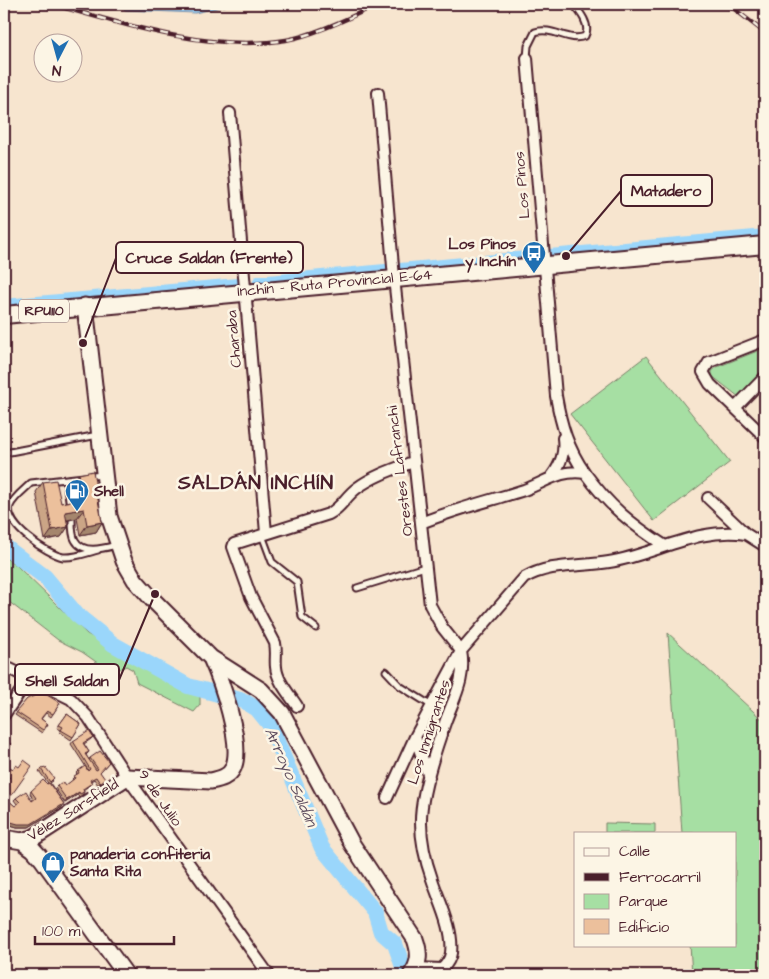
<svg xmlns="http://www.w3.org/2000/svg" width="769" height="979" font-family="'Architects Daughter',sans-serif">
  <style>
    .green { fill: #a6dfa3; stroke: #787f67 }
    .water { fill: #9ad6fb; stroke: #7a8da8 }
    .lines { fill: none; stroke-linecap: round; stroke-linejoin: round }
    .canal { stroke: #9ad6fb; stroke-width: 10 }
    .river { stroke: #9ad6fb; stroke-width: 16 }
    .service-casing { stroke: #4a1f2b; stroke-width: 9 }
    .minor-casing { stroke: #4a1f2b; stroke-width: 14 }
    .secondary-casing { stroke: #4a1f2b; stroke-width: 19 }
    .primary-casing { stroke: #4a1f2b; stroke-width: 20 }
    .service { stroke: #fcf5e5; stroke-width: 5 }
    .minor { stroke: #fcf5e5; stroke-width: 10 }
    .secondary { stroke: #fcf5e5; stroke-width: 15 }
    .primary { stroke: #fcf5e5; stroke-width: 16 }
    .rail-casing { stroke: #4a1f2b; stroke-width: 4.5 }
    .rail { stroke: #fcf5e5; stroke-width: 2.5; stroke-dasharray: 8; stroke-linecap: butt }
    .wall { fill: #cba586; stroke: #4a1f2b }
    .shaded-wall { fill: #a5866d; stroke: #4a1f2b }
    .building { fill: #ecc09c; stroke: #4a1f2b }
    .labels { text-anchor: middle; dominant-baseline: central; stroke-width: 5; stroke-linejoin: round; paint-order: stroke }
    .shield { fill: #fcf5e5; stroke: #7f5f63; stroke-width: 1 }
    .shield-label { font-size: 14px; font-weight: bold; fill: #4a1f2b }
    .street-label { font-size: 15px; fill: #4a1f2b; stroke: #fcf5e5 }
    .poi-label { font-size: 15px; font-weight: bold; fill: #4a1f2b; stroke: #fcf5e5; text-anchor: start }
    .water-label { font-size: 16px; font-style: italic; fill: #5e4d5f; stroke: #fcf5e5 }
    .district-label { font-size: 20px; font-weight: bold; letter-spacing: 1px; fill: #4a1f2b; stroke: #fcf5e5 }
    .leader { fill: none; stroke: #4a1f2b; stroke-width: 2 }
    .callout-dot { fill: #4a1f2b; stroke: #fcf5e5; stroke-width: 2 }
    .callout { fill: #fcf5e5; stroke: #4a1f2b; stroke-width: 2 }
    .callout-label { font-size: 16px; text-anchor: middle; font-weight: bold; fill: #4a1f2b }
  </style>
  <rect width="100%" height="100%" fill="#f7e5cf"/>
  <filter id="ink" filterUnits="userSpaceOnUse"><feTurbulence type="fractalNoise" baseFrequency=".02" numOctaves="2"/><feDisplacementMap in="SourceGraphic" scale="10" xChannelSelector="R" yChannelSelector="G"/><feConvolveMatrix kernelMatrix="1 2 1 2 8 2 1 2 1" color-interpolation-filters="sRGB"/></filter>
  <g filter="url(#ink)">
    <!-- green -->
    <path class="green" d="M 765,348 L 765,370 L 739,397 L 712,376 L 712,371 L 717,367 Z
      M 646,356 L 730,462 L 654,521 L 570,414 Z
      M 4,557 L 16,565 L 87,634 L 200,692 L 200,705 L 194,712 L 137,683 L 133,670 L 126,666 L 112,673 L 82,652 L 58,640 L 4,598 Z
      M 668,633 L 765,722 L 765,975 L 692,975 L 690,945 L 735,945 L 735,833 L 682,833 Z
      M 605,823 L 655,824 L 655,833 L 605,833 Z"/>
    <!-- water -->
    <path class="water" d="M 120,4 L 233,4 L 195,13 L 125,10 Z"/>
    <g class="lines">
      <!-- canal -->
      <path class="canal" d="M 550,254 L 765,234
        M 400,268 L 538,255
        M 258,281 L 385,269
        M 4,304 L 238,283"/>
      <!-- river -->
      <path class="river" d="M 4,546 L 45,577 L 77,615 L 113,644 L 188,686 L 244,701 L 257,709 L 270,725 L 322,848 L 375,912 L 381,932 L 395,944 L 406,975"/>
      <!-- service casing -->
      <g class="service-casing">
        <path id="service" d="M 527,58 L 528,46 L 535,32 C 552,26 570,43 585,36 C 591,25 580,12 573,4
          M 10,452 L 98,435
          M 66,479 L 31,483 C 25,489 13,498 10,506 C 4,525 47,554 63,557 C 74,558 87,553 98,550
          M 70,507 L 66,479 L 102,475
          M 72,520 C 72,525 72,535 75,540 C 83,555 105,548 117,545
          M 262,535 L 272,562 L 297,582 L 302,617 L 316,628
          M 357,588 L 425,567
          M 386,671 L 400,686 L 432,706"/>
      </g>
      <!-- minor casing -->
      <g class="minor-casing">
        <path id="minor" d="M 527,58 L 556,396 C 561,425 568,449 585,473
          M 378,93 L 394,278 L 430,605 L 442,627 L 461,651
          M 230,113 L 266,533
          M 765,340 L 709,362 L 703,372 L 710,384 L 765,437
          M 735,408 L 765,377
          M 552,476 C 561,464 565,453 563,438
          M 708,498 L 746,534 L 765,546
          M 421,523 C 455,509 489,501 524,490 C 546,482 560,469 585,473 C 609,506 631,524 665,546
          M 4,666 L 71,699 L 88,717 L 127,777 L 269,975
          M 297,706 C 290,695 277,681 276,667 C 275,659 277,652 275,643 L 251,597 L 233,547 L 234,544 L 329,514 C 343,506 345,497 357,488 C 373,476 394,469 413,462
          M 4,715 L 29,679
          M 429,777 L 415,737 L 461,651 L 524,578 C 550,563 580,567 609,562 C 654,555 699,526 746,534
          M 387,798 L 415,737
          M 416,968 L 442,969 C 447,964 450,960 451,953 C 454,929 439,901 432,879 C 426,862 421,842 421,823 C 420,795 436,748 446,720 C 455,696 466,678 461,651"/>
      </g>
      <!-- secondary casing -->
      <g class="secondary-casing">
        <path id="secondary" d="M 85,306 L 109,516 L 124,561 L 135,580 L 152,599 L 211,658 L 261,690 L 282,713 L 352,844 L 415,939 C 420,953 420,963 411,975
          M 4,838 L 22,841 L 33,838 L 127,777 L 211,781 C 220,779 229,777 233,768 C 244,745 221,680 211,658
          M 22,841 L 33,849 L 42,859 L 126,975"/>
      </g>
      <!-- primary casing -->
      <g class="primary-casing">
        <path id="primary" d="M 4,315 L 765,245"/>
      </g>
      <!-- service -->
      <use href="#service" class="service"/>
      <!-- minor -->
      <use href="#minor" class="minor"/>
      <!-- secondary -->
      <use href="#secondary" class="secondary"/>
      <!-- primary -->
      <use href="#primary" class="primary"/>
      <!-- rail casing -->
      <g class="rail-casing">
        <path id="rail" d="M 52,4 C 124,25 211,52 286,40 C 315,35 352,17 378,4
          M 728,4 L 765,33"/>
      </g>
      <!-- rail -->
      <use href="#rail" class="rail"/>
    </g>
    <!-- wall -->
    <path class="wall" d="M 79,474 L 102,522 L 96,532 L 80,535 L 77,518 L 66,521 L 68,527 L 61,537 L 45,540 L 36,492 L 43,482 L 61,503 L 75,500 L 72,484 Z
      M 27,699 L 60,703 L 51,717 L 46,713 L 41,719 L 48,724 L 42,733 L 15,715 Z
      M 67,714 L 81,724 L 71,740 L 60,732 L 61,730 L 57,728 Z
      M 93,737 L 91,739 L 84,744 L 89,752 L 86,755 L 89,760 L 90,758 L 109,762 L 100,772 L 103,782 L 98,785 L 94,779 L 91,781 L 90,785 L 83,790 L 84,792 L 83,794 L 79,797 L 77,795 L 65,803 L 55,788 L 57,786 L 65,786 L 73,780 L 72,779 L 77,774 L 76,773 L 78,771 L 88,770 L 71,744 L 73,741 Z
      M 4,764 L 13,769 L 8,800 L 15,806 L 17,804 L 14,800 L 16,798 L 32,801 L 33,800 L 30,793 L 31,791 L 48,783 L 39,771 L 41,769 L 53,781 L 50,783 L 64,804 L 62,807 L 29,827 L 17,827 L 4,823 Z"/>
    <!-- shaded-wall -->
    <path class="shaded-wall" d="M 84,509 L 77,518 L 58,522 L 65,512 Z
      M 102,522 L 96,532 L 80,535 L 87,525 Z
      M 68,527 L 61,537 L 45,540 L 52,530 Z
      M 79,792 L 77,795 L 65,803 L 67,800 Z
      M 64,804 L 62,807 L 29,827 L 17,827 L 4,823 L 4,820 Z"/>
    <!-- building -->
    <path class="building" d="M 93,471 L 102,522 L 87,525 L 84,509 L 65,512 L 68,527 L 52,530 L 43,482 L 56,480 L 61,503 L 84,499 L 79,474 Z
      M 39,694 L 47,695 L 60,703 L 53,714 L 47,711 L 42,717 L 41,719 L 48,724 L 43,730 L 16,712 L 27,699 Z
      M 67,714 L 81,724 L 73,737 L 61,730 L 63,727 L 59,725 Z
      M 89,731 L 93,737 L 83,743 L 89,752 L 85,754 L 96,770 L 98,769 L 90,758 L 100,751 L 109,762 L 100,772 L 105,779 L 100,783 L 96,777 L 90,780 L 92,783 L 83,789 L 84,792 L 80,794 L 79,792 L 67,800 L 57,786 L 62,782 L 65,786 L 75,778 L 74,776 L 79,773 L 78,771 L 85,766 L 88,771 L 90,769 L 73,741 Z
      M 4,738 L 11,744 L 7,751 L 8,748 L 4,745 Z
      M 4,745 L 8,748 L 4,754 Z
      M 24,760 L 32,766 L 8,800 L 15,806 L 20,802 L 16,798 L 26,791 L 32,801 L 36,798 L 31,791 L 43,780 L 47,784 L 49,783 L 64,804 L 31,824 L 18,824 L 4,820 L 4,774 L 10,778 L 4,773 L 4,764 L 13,769 L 16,765 L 19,767 Z
      M 46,768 L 54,778 L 50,782 L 41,769 Z"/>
  </g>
  <!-- icons -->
  <defs>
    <g id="bus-pin" transform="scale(1.25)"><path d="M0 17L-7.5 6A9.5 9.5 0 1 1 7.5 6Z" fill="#1f6fb2" stroke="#fcf5e5"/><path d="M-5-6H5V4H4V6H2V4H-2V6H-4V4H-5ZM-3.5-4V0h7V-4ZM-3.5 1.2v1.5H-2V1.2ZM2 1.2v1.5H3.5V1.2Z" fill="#fff"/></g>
    <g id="fuel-pin" transform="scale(1.25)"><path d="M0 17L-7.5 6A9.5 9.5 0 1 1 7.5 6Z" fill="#1f6fb2" stroke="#fcf5e5"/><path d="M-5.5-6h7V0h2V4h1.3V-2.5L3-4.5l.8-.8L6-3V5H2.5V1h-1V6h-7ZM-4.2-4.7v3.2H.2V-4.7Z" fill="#fff"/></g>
    <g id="shop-pin" transform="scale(1.25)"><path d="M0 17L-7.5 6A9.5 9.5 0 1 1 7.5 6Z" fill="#1f6fb2" stroke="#fcf5e5"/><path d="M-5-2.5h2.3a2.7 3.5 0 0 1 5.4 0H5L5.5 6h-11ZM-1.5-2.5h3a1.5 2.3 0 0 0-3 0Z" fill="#fff"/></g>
  </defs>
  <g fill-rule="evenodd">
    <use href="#bus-pin" x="534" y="253"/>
    <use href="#fuel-pin" x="77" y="491"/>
    <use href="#shop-pin" x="53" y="863"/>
  </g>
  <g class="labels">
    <!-- shield labels -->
    <rect class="shield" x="19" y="299.5" width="50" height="23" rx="4"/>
    <g class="shield-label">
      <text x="44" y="311">RPU110</text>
    </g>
    <!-- street labels -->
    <g class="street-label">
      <text transform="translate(522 185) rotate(-95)">Los Pinos</text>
      <text transform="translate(335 283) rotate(-5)">Inchín - Ruta Provincial E-64</text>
      <text transform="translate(234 339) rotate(-95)">Charaba</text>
      <text transform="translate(400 471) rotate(-97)">Orestes Lafranchi</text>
      <text transform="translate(429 732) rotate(-72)">Los Inmigrantes</text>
      <text transform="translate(160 798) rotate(55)">9 de Julio</text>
      <text transform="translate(73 810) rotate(-32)">Vélez Sarsfield</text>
    </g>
    <!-- poi labels -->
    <g class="poi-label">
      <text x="516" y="244" text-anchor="end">Los Pinos<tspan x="516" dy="17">y Inchín</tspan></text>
      <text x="94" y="491">Shell</text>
      <text x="70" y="854">panaderia confiteria<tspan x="70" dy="17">Santa Rita</tspan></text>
    </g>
    <!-- water labels -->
    <g class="water-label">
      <text transform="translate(291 777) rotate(66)">Arroyo Saldán</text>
    </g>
    <!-- district labels -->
    <g class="district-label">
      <text x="256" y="483">SALDÁN INCHÍN</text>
    </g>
  </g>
  <!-- callouts -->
  <path class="leader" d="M566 256L621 191M83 343L116 258M155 594L119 680"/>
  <g class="callout-dot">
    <circle cx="566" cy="256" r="5"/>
    <circle cx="83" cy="343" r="5"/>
    <circle cx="155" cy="594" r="5"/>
  </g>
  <g class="callout">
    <rect x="621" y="175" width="91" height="31" rx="5"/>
    <rect x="116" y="242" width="187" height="31" rx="5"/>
    <rect x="15" y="664" width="104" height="31" rx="5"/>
  </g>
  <g class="callout-label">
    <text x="666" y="196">Matadero</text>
    <text x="209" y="263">Cruce Saldan (Frente)</text>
    <text x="67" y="686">Shell Saldan</text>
  </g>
  <!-- margin -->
  <rect width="769" height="979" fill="none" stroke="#fcf5e5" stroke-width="20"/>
  <rect x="10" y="10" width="749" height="959" fill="none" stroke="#4a1f2b" stroke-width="2" filter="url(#ink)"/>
  <!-- legend -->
  <rect x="574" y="832" width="162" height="115" fill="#fcf5e5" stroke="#b59f9b"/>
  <rect x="584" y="848" width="25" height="8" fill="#fcf5e5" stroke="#b59f9b"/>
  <text x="619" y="856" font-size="15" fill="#4a1f2b">Calle</text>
  <rect x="584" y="873" width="25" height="8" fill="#4a1f2b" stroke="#b59f9b"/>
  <text x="619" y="882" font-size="15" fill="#4a1f2b">Ferrocarril</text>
  <rect x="584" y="894" width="25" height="15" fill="#a6dfa3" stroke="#b59f9b"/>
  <text x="619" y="906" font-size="15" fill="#4a1f2b">Parque</text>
  <rect x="584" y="919" width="25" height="15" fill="#ecc09c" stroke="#b59f9b"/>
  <text x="619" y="932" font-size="15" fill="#4a1f2b">Edificio</text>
  <!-- north arrow -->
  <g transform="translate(58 58) rotate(186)"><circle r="24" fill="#fcf5e5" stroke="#b59f9b"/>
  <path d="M0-4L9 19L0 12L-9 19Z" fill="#1f6fb2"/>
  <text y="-8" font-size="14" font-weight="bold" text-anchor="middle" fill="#4a1f2b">N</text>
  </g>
  <!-- scale -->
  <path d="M35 936v8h139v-8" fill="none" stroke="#4a1f2b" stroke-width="2.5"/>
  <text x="42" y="936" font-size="15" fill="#4a1f2b" stroke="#fcf5e5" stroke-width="4" paint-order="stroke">100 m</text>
</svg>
